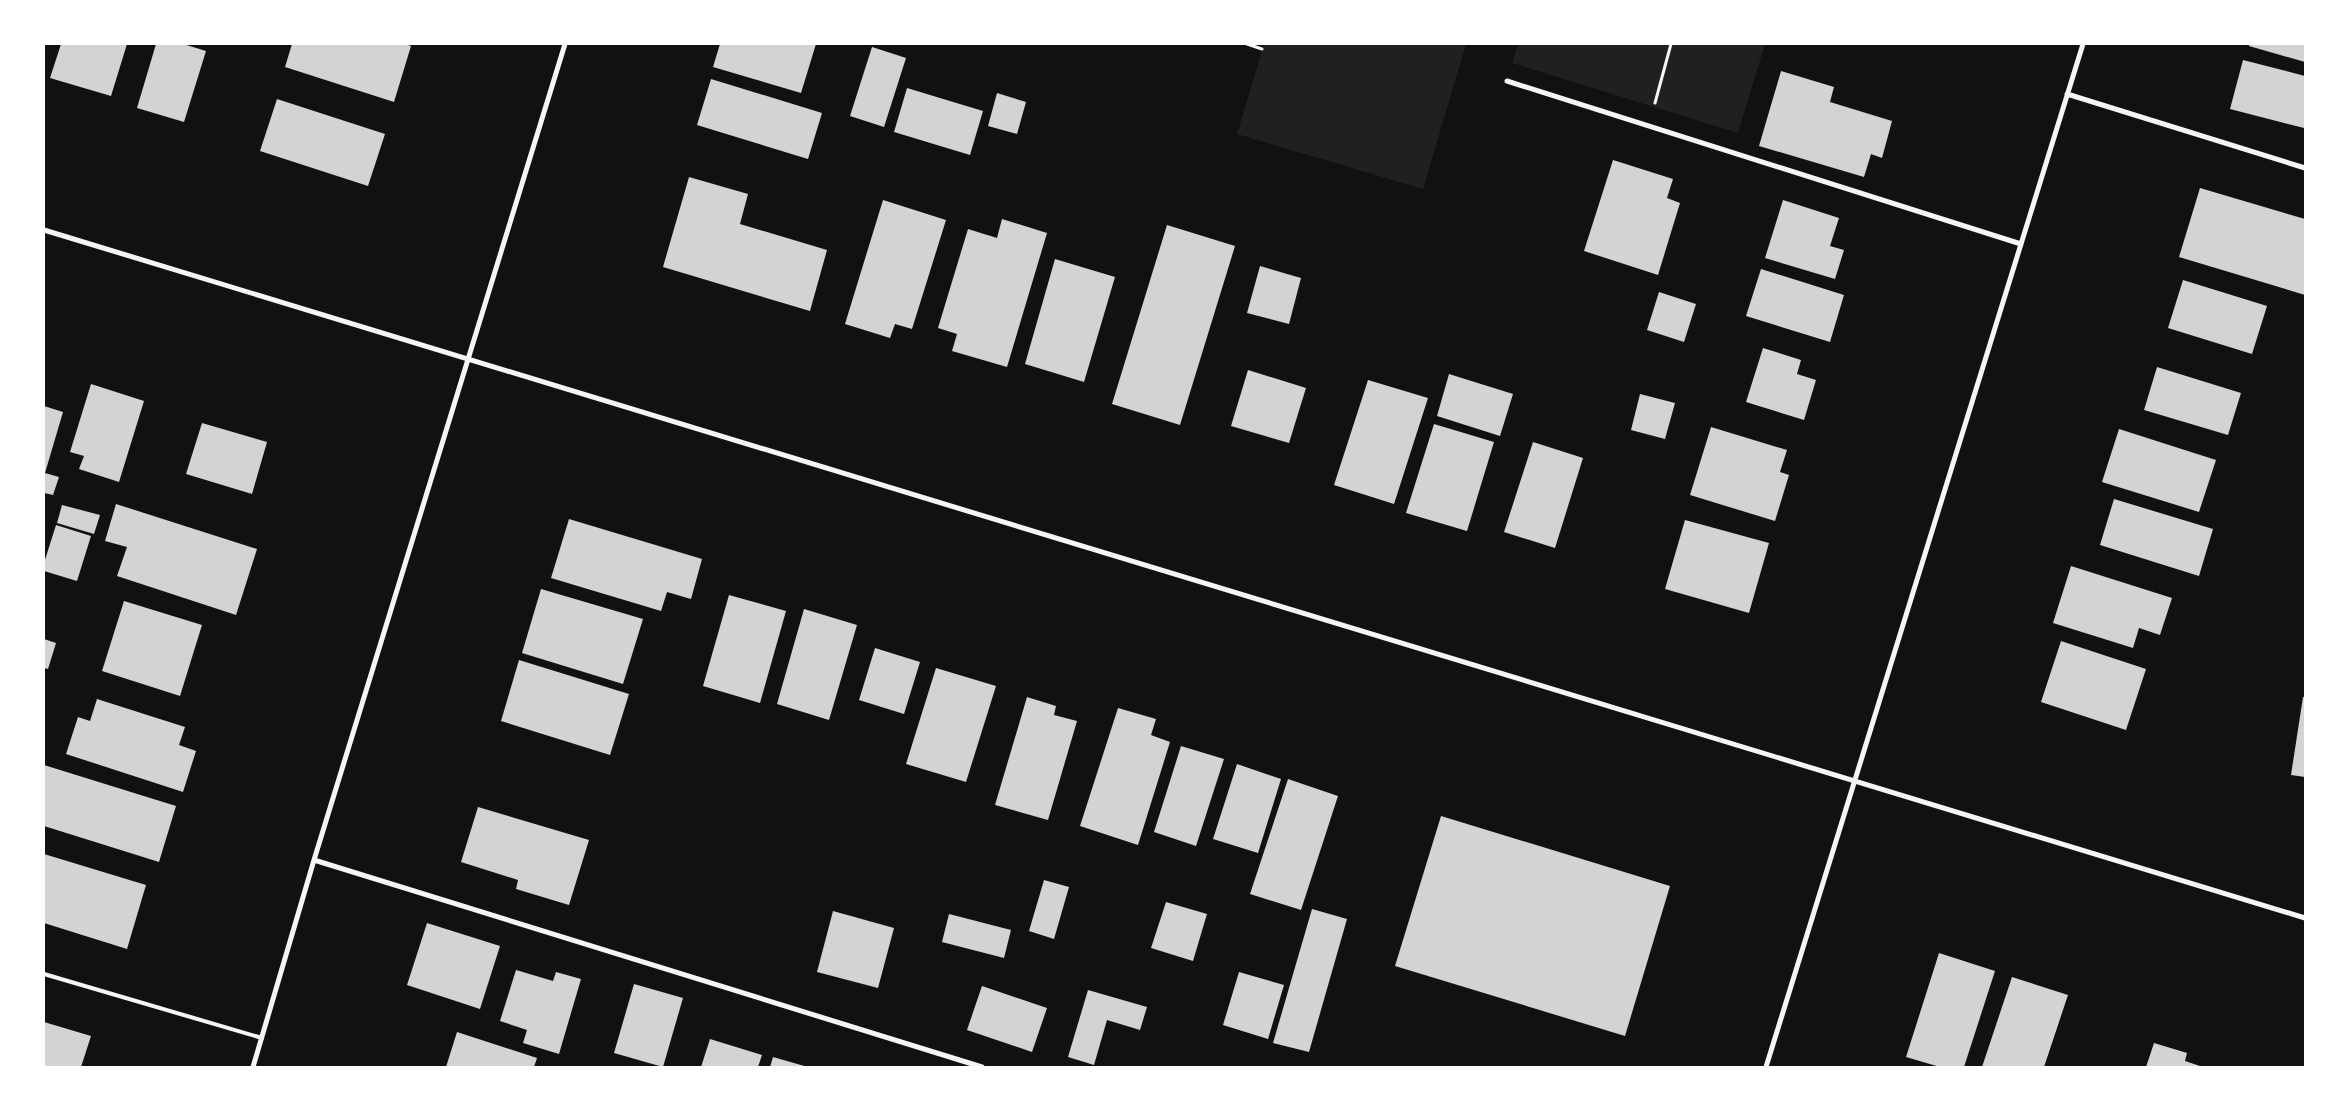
<svg xmlns="http://www.w3.org/2000/svg" width="2349" height="1111" font-family="'Zilla Slab',serif">
  <style>
    .green { fill: #202020 }
    .building { fill: #d3d3d3 }
    .lines { fill: none; stroke-linecap: round; stroke-linejoin: round }
    .path { stroke: #f5f5f5; stroke-width: 3 }
    .service { stroke: #f5f5f5; stroke-width: 4 }
    .minor { stroke: #f5f5f5; stroke-width: 5 }
  </style>
  <rect width="100%" height="100%" fill="#111"/>
  <!-- green -->
  <path class="green" d="M 1264,44 L 1466,44 L 1423,189 L 1237,134 Z
    M 1518,44 L 1765,44 L 1738,133 L 1512,63 Z"/>
  <!-- building -->
  <path class="building" d="M 61,44 L 127,44 L 111,96 L 50,78 Z
    M 156,44 L 183,44 L 206,51 L 184,122 L 137,108 Z
    M 292,44 L 405,44 L 411,46 L 394,102 L 285,67 Z
    M 720,44 L 816,44 L 801,93 L 713,67 Z
    M 2249,44 L 2305,44 L 2305,62 L 2249,46 Z
    M 872,47 L 906,58 L 884,127 L 850,116 Z
    M 2243,60 L 2305,76 L 2304,128 L 2230,109 Z
    M 1781,71 L 1834,87 L 1830,102 L 1892,121 L 1882,158 L 1871,154 L 1864,177 L 1759,146 Z
    M 711,79 L 822,113 L 808,159 L 697,125 Z
    M 907,88 L 983,111 L 970,155 L 894,132 Z
    M 997,93 L 1026,102 L 1017,134 L 988,126 Z
    M 277,99 L 385,134 L 368,186 L 260,151 Z
    M 1613,160 L 1673,179 L 1667,198 L 1680,203 L 1658,275 L 1584,251 Z
    M 689,177 L 748,194 L 740,224 L 827,250 L 810,311 L 663,267 Z
    M 2200,188 L 2305,219 L 2305,295 L 2179,257 Z
    M 883,200 L 946,220 L 912,329 L 895,324 L 890,338 L 845,324 Z
    M 1783,200 L 1839,218 L 1830,246 L 1844,250 L 1835,279 L 1765,258 Z
    M 1002,219 L 1047,233 L 1007,367 L 952,351 L 957,334 L 938,328 L 968,229 L 997,238 Z
    M 1167,225 L 1235,246 L 1180,425 L 1112,404 Z
    M 1055,259 L 1115,277 L 1084,382 L 1025,364 Z
    M 1260,266 L 1301,278 L 1289,324 L 1247,313 Z
    M 1761,269 L 1844,295 L 1830,342 L 1746,316 Z
    M 2183,280 L 2267,306 L 2252,354 L 2168,328 Z
    M 1659,292 L 1696,304 L 1684,342 L 1647,330 Z
    M 1763,348 L 1801,360 L 1797,374 L 1816,380 L 1804,420 L 1746,402 Z
    M 2157,367 L 2241,393 L 2228,435 L 2144,410 Z
    M 1248,370 L 1306,388 L 1289,443 L 1231,426 Z
    M 1449,374 L 1513,394 L 1500,436 L 1437,416 Z
    M 1368,380 L 1428,398 L 1394,504 L 1334,485 Z
    M 91,384 L 144,401 L 119,482 L 79,469 L 84,456 L 70,452 Z
    M 1640,394 L 1675,403 L 1665,439 L 1631,430 Z
    M 44,406 L 63,412 L 45,473 L 59,477 L 53,495 L 44,493 Z
    M 202,423 L 267,442 L 252,494 L 186,474 Z
    M 1434,424 L 1494,442 L 1467,531 L 1406,513 Z
    M 1711,427 L 1787,450 L 1780,472 L 1789,475 L 1775,521 L 1690,495 Z
    M 2119,429 L 2216,460 L 2199,512 L 2102,482 Z
    M 1533,442 L 1583,458 L 1555,548 L 1504,532 Z
    M 2114,499 L 2213,529 L 2199,576 L 2100,545 Z
    M 116,504 L 257,549 L 236,615 L 117,576 L 127,547 L 105,541 Z
    M 62,505 L 100,515 L 94,534 L 57,523 Z
    M 569,519 L 702,559 L 691,599 L 667,592 L 661,611 L 551,578 Z
    M 1685,520 L 1769,543 L 1749,613 L 1665,589 Z
    M 56,525 L 91,536 L 77,581 L 44,571 L 44,563 Z
    M 2071,566 L 2172,598 L 2160,635 L 2139,628 L 2133,648 L 2053,623 Z
    M 541,589 L 643,619 L 623,684 L 522,653 Z
    M 729,595 L 786,611 L 760,703 L 703,686 Z
    M 124,601 L 202,625 L 180,696 L 102,671 Z
    M 804,609 L 857,625 L 829,720 L 777,704 Z
    M 44,639 L 56,643 L 48,669 L 44,668 Z
    M 2061,641 L 2146,669 L 2126,730 L 2041,702 Z
    M 875,648 L 920,662 L 904,714 L 859,700 Z
    M 519,660 L 629,694 L 610,755 L 501,721 Z
    M 936,668 L 996,686 L 966,782 L 906,764 Z
    M 1027,697 L 1056,706 L 1054,715 L 1077,721 L 1048,820 L 995,805 Z
    M 2303,697 L 2305,697 L 2305,777 L 2291,775 Z
    M 97,699 L 185,727 L 179,745 L 196,751 L 183,792 L 66,754 L 78,717 L 90,721 Z
    M 1118,708 L 1156,719 L 1151,735 L 1170,742 L 1138,845 L 1080,826 Z
    M 1181,746 L 1224,759 L 1196,846 L 1154,832 Z
    M 1237,764 L 1281,779 L 1258,853 L 1213,839 Z
    M 44,765 L 176,806 L 159,862 L 44,826 Z
    M 1288,779 L 1338,796 L 1301,910 L 1250,894 Z
    M 478,807 L 589,840 L 569,905 L 516,889 L 518,880 L 461,862 Z
    M 1441,816 L 1670,886 L 1625,1036 L 1395,966 Z
    M 44,854 L 146,885 L 127,949 L 44,923 Z
    M 1044,880 L 1069,887 L 1054,939 L 1029,931 Z
    M 1166,902 L 1207,914 L 1193,961 L 1151,948 Z
    M 1312,909 L 1347,919 L 1309,1052 L 1273,1043 Z
    M 833,911 L 894,928 L 878,988 L 817,972 Z
    M 949,914 L 1011,930 L 1004,958 L 942,942 Z
    M 427,923 L 500,946 L 480,1009 L 407,985 Z
    M 1939,953 L 1995,971 L 1964,1067 L 1940,1067 L 1906,1057 Z
    M 516,970 L 553,981 L 556,972 L 581,979 L 559,1054 L 523,1043 L 527,1030 L 500,1021 Z
    M 1239,972 L 1284,985 L 1268,1039 L 1223,1025 Z
    M 2012,977 L 2068,995 L 2044,1067 L 1982,1067 Z
    M 634,984 L 683,998 L 663,1067 L 614,1053 Z
    M 982,986 L 1047,1008 L 1032,1052 L 967,1030 Z
    M 1088,990 L 1147,1007 L 1140,1030 L 1107,1020 L 1094,1065 L 1068,1057 Z
    M 44,1022 L 91,1036 L 81,1067 L 44,1067 Z
    M 457,1032 L 537,1058 L 534,1067 L 446,1067 Z
    M 710,1039 L 762,1055 L 758,1067 L 701,1067 Z
    M 2154,1043 L 2187,1053 L 2185,1061 L 2203,1067 L 2146,1067 Z
    M 773,1057 L 808,1067 L 770,1067 Z"/>
  <g class="lines">
    <!-- path -->
    <path class="path" d="M 1247,44 L 1262,49
      M 1655,103 L 1671,44"/>
    <!-- service -->
    <path class="service" d="M 44,974 L 262,1038"/>
    <!-- minor -->
    <path class="minor" d="M 1507,81 L 2021,244
      M 2067,94 L 2305,168
      M 44,230 L 2305,918
      M 314,860 L 982,1067
      M 253,1067 L 314,860 L 565,44
      M 1766,1067 L 2083,44"/>
  </g>
  <!-- border -->
  <rect width="2349" height="1111" fill="none" stroke="#ffffff" stroke-width="90"/>
</svg>
